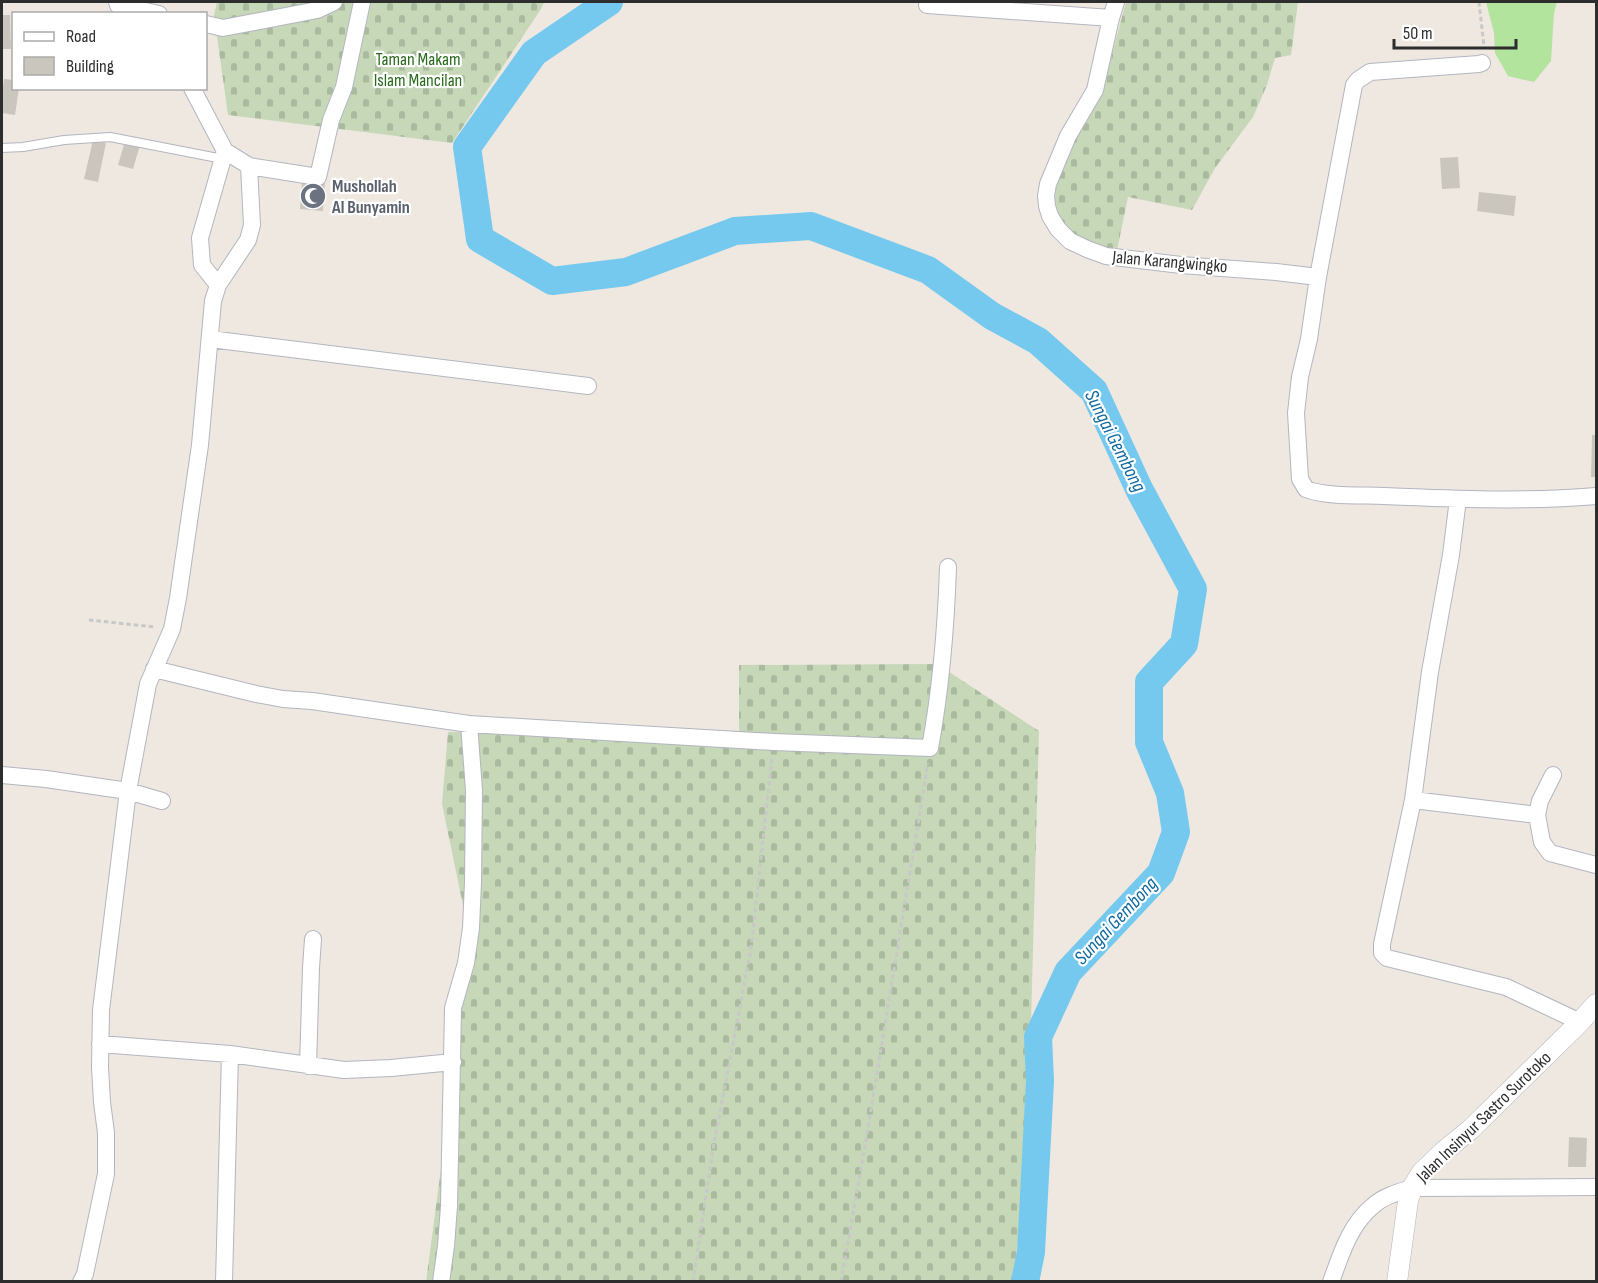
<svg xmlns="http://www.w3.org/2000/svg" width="1598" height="1283" font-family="'Sofia Sans Condensed',sans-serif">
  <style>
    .cemetery { fill: url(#cemetery-stones) }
    .park { fill: #b3e49d }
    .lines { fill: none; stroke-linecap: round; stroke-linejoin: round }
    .river { stroke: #75c9ee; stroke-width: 28 }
    .building { fill: #cac6be }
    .service-casing { stroke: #b3b5c0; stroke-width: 10 }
    .minor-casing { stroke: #b3b5c0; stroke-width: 18 }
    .tertiary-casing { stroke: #b3b5c0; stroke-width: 21 }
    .path { stroke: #c8c8c8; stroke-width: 3; stroke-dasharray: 4.5 3; stroke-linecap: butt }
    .service { stroke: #fff; stroke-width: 8 }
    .minor { stroke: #fff; stroke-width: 16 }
    .tertiary { stroke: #fff; stroke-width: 20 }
    .labels { text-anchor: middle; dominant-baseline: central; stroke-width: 4.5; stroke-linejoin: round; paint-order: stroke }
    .park-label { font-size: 18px; fill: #296b1c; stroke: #fff }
    .worship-label { font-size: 18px; font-weight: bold; fill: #5b616d; stroke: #fff; text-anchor: start }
    .street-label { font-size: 18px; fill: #2d2d2d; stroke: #fff }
    .water-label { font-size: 20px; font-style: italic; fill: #0f689f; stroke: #fff }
  </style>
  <defs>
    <pattern id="cemetery-stones" width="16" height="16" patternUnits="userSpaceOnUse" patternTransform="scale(1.5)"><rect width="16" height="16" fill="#c6d8b7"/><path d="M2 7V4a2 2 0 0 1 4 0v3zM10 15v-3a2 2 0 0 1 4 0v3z" fill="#aaba9e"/></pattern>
  </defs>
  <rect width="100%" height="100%" fill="#eee8e0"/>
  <!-- cemetery -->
  <path class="cemetery" d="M 217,2 L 544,2 L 541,9 L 452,143 L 228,115 L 214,15 Z
    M 1126,2 L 1298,2 L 1291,55 L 1275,58 L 1267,85 L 1253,117 L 1215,168 L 1192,210 L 1128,197 L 1116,255 L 1076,240 L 1054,214 L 1056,184 L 1075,137 L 1107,73 Z
    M 937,664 L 1039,731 L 1027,1167 L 1013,1281 L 426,1282 L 451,1093 L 441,1070 L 469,934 L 442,804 L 448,732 L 739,735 L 739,665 Z"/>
  <!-- park -->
  <path class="park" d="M 1486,2 L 1557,2 L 1554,13 L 1551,61 L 1534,82 L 1508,76 L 1495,53 L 1494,33 Z"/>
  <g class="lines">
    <!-- river -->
    <path class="river" d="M 609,2 L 534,53 L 467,147 L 480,239 L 552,281 L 626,272 L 735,231 L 811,226 L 928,270 L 992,316 L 1038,341 L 1094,391 L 1139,489 L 1193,589 L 1184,644 L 1149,682 L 1149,742 L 1170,793 L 1176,832 L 1161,873 L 1068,972 L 1038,1037 L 1040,1081 L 1031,1252 L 1025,1282"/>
  </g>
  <!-- building -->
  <path class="building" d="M 2,15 L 10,15 L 11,49 L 2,49 Z
    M 4,79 L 14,80 L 14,88 L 19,88 L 15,115 L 2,113 L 2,96 Z
    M 93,140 L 106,143 L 98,182 L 84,179 Z
    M 125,141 L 140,145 L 133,169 L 118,165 Z
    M 1458,157 L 1460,188 L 1442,189 L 1440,158 Z
    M 302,180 L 325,182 L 323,211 L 300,209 Z
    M 1479,192 L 1516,196 L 1514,216 L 1477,211 Z
    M 1592,435 L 1596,435 L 1596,477 L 1591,477 Z
    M 1569,1137 L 1587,1138 L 1586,1167 L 1568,1167 Z"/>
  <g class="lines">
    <!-- service casing -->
    <g class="service-casing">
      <path id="service" d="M 2,148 L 23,147 L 64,140 L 110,137 L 223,159"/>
    </g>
    <!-- minor casing -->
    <g class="minor-casing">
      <path id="minor" d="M 117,2 L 118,5 L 159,14
        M 1116,2 L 1111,18 L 1095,90 L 1068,136 L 1048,184 L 1046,196 L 1047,206 L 1050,216 L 1058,229 L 1070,241 L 1087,249 L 1106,256 L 1181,265 L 1276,272 L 1318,277
        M 927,5 L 1111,18
        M 206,24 L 223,28 L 317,10 L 334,2
        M 1482,63 L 1479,64 L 1370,72 L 1358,80 L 1354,85 L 1318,277 L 1309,339 L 1300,377 L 1296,413 L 1300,479 L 1306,489 C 1326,497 1361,495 1384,496 C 1455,499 1526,502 1596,496
        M 192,88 L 225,151 L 200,238 L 202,265 L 218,285
        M 225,151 L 249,166 L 318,177 L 331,120 L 344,87 L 362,2
        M 210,339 L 588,386
        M 1458,499 L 1451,555 L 1430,672 L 1413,800 L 1382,944 L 1382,953 L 1387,958 L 1506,987 L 1580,1022
        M 154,669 L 256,694 L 283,699 L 312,701 L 469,724 L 774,742 L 930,748 C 941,688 946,628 948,567
        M 2,775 L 46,779 L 128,791 L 162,801
        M 1553,775 L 1540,801 L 1537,815 L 1542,842 L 1550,853 L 1596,865
        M 1413,800 L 1537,815
        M 100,1044 L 230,1054 L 344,1070 L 391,1068 L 453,1062
        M 308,1066 L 311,968 L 313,939
        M 81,1282 L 85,1274 L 106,1174 L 106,1133 L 102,1102 L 100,1067 L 101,1010 L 128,791 L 148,684 L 172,629 L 178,598 L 200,445 L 213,301 L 218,285 L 248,240 L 252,225 L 249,166
        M 224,1282 L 230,1054
        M 441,1282 L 446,1246 L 449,1206 L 453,1008 L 466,963 L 471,928 L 473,882 L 474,790 L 469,724
        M 1331,1282 C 1341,1254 1350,1224 1374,1205 C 1384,1196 1399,1192 1412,1188 L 1596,1187"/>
    </g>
    <!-- tertiary casing -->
    <g class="tertiary-casing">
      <path id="tertiary" d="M 1397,1282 L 1408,1201 L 1412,1188 L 1422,1172 L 1444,1151 L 1471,1129 L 1580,1022 L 1596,1004"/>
    </g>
    <!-- path -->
    <path class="path" d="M 1479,2 L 1484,47
      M 89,620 L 155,627
      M 693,1282 L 713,1149 L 751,949 L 772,758
      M 841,1282 L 865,1146 L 928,763"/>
    <!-- service -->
    <use href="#service" class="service"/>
    <!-- minor -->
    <use href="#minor" class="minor"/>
    <!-- tertiary -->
    <use href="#tertiary" class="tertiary"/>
  </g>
  <!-- icons -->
  <defs>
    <g id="mosque-disc" transform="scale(1.35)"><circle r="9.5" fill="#6b7280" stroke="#fff"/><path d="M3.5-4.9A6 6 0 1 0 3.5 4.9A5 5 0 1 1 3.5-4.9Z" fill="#fff"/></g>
  </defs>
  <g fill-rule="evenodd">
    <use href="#mosque-disc" x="313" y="196"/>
  </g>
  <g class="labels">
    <!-- park labels -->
    <g class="park-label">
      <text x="418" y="59">Taman Makam<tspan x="418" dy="21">Islam Mancilan</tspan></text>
    </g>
    <!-- worship labels -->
    <g class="worship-label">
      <text x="332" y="186">Mushollah<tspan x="332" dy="21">Al Bunyamin</tspan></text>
    </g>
    <!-- street labels -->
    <g class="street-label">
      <text transform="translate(1170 262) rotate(5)">Jalan Karangwingko</text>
      <text transform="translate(1484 1117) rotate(-44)">Jalan Insinyur Sastro Surotoko</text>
    </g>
    <!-- water labels -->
    <g class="water-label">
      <text transform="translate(1115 441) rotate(63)">Sungai Gembong</text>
      <text transform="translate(1116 921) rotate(-47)">Sungai Gembong</text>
    </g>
  </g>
  <!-- border -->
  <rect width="1598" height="1283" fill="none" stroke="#2d2d2d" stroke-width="6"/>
  <!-- legend -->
  <rect x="12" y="12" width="195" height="78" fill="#ffffff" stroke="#ababab" stroke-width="1.5"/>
  <rect x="24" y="32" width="30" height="9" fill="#ffffff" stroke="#ababab" stroke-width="1.5"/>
  <text x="66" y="42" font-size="18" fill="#2d2d2d">Road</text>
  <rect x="24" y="57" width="30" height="18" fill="#cac6be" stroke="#ababab" stroke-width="1.5"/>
  <text x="66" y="72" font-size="18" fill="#2d2d2d">Building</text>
  <!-- scale -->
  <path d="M1394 39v9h122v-9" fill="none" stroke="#2d2d2d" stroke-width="3"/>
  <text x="1403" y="39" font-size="18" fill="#2d2d2d" stroke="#ffffff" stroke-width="4.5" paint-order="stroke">50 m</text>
</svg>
